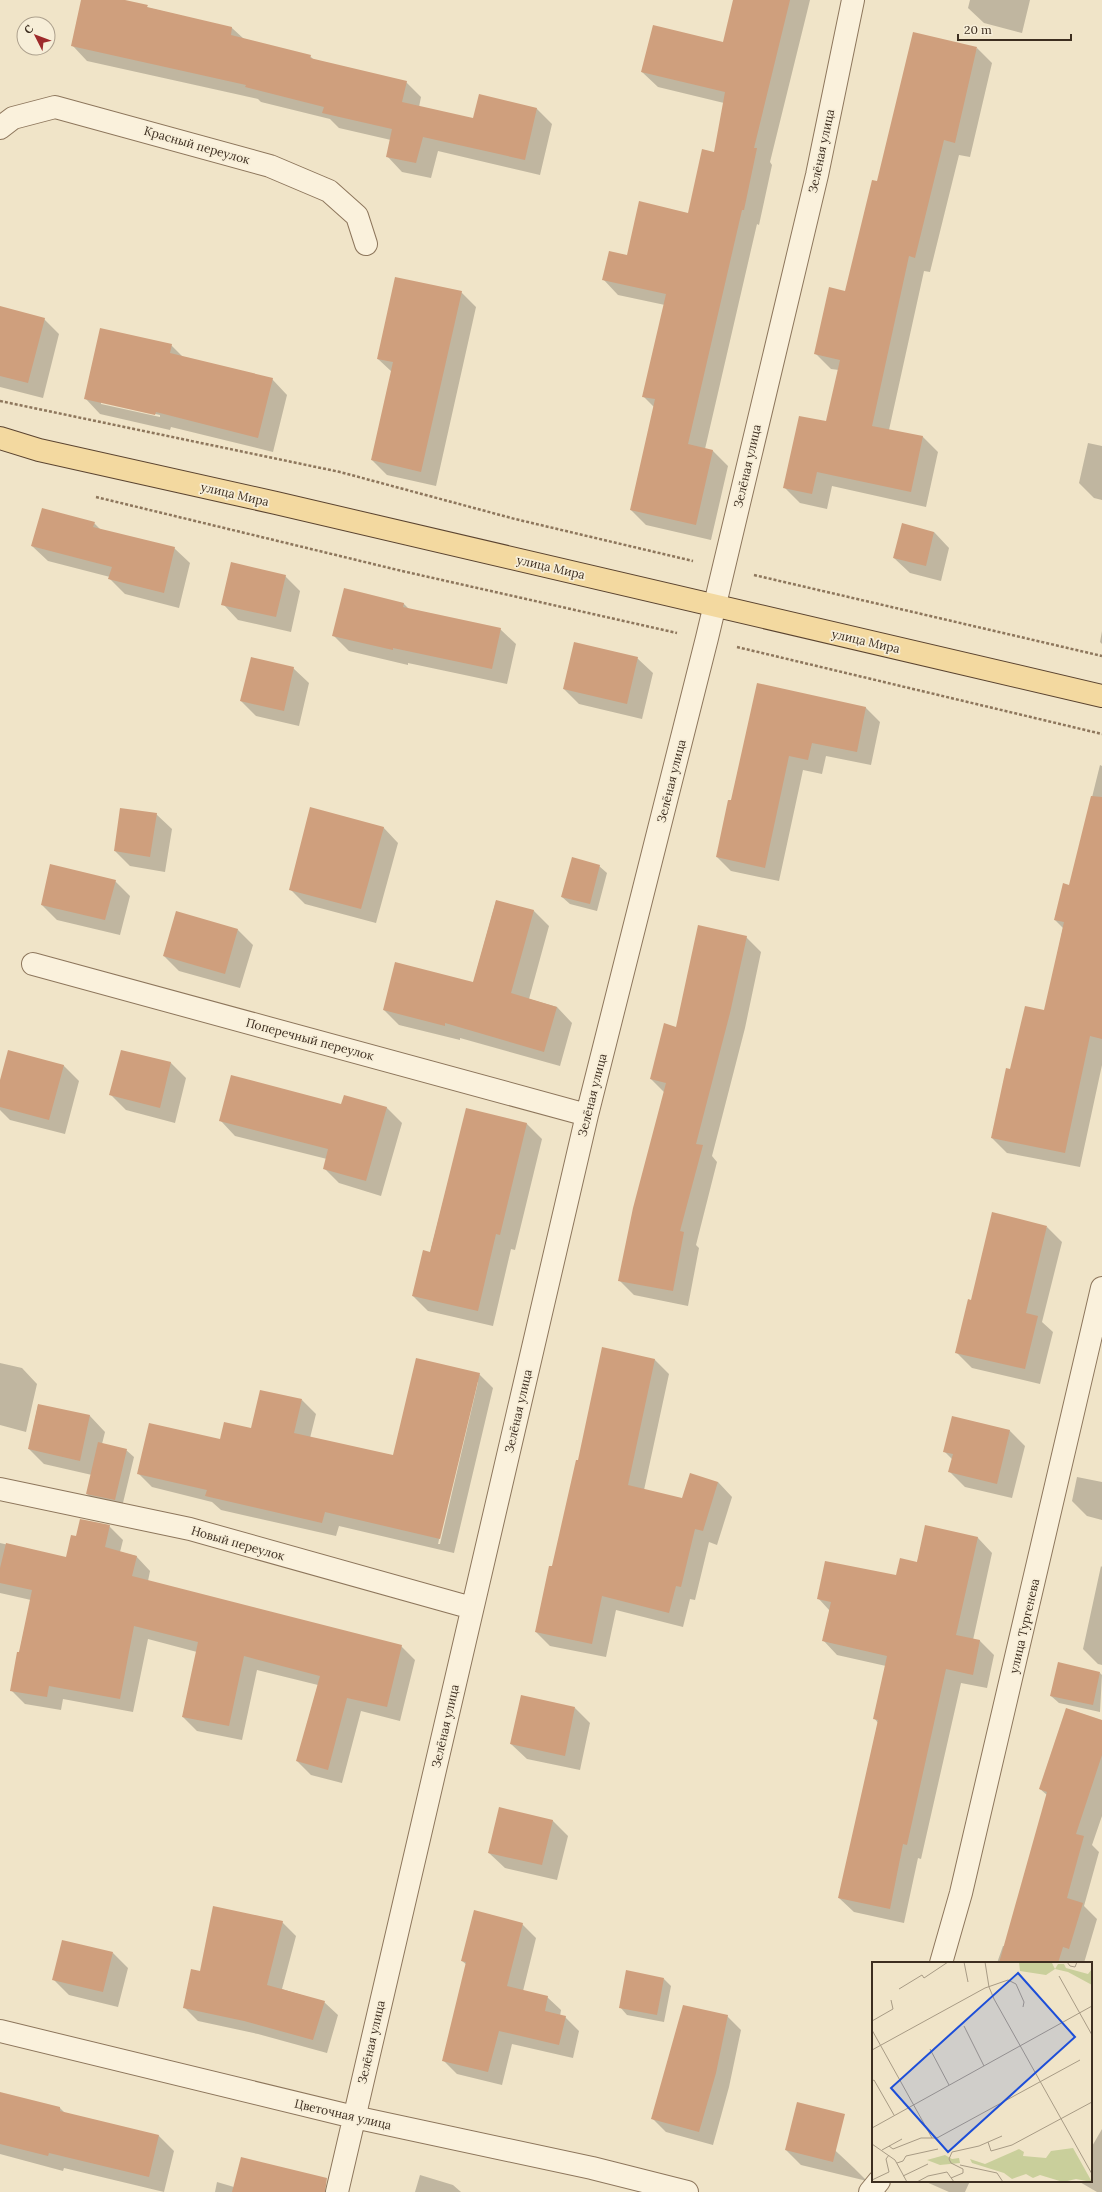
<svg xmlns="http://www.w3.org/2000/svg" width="1102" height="2192" font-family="Lora,serif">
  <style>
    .shadow { fill: #0003; fill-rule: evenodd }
    .building { fill: #cf9f7d }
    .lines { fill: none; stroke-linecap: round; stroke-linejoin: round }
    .minor-casing { stroke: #8d765c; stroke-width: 24 }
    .major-casing { stroke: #5b4430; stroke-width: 24 }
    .path { stroke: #8d765c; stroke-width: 2.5; stroke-dasharray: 3 2; stroke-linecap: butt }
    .minor { stroke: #faf1dc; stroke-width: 22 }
    .major { stroke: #f3d9a0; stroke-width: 22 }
    .labels { text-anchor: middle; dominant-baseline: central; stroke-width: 3.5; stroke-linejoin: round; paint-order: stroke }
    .street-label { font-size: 12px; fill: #3d2e20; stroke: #f7eed8 }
    .inset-road { fill: none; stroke: #a89b85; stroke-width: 1 }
    .view { fill: #1d4ed8; fill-opacity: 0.15; stroke: #1d4ed8; stroke-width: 2 }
    .inset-edge { fill: none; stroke: #3d2e20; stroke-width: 2 }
  </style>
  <rect width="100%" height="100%" fill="#f0e4c8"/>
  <!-- shadow -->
  <path class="shadow" d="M 82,0 L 116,0 L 232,28 L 244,39 L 310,56 L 314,60 L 406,82 L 421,97 L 419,107 L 474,119 L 537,109 L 552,124 L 540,175 L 438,151 L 431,178 L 402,172 L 387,156 L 391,140 L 339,128 L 330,119 L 261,102 L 258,99 L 87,61 L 72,45 Z
    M 734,0 L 810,0 L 770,162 L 772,165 L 759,225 L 757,224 L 705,449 L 713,451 L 728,466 L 711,540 L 646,525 L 631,510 L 654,407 L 643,396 L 665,305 L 618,295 L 603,279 L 689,214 L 715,153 L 724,103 L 658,87 L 642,72 L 724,43 Z
    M 970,0 L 1030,0 L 1022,33 L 984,23 L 968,8 Z
    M 977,48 L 992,63 L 970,157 L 959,155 L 930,272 L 924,271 L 889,430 L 923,437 L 938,452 L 926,507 L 832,486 L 827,509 L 800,503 L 785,488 L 827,423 L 839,370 L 831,369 L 815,353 L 846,292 Z
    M 461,292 L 476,307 L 436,486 L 387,475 L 372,460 L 392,372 L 378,359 Z
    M 0,307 L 44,319 L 59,334 L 43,398 L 0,387 Z
    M 171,345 L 183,357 L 272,379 L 287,395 L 273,452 L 171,427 L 170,430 L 100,414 L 85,398 ZM 101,402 L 160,415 L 160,417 L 101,404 Z
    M 1088,443 L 1102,446 L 1102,500 L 1094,498 L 1079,483 Z
    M 94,523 L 101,530 L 174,548 L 190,563 L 179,608 L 125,594 L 110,579 L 110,577 L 48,561 L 32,546 Z
    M 934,532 L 949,548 L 941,581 L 910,573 L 894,558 Z
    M 285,576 L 300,591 L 291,632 L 238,620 L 223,604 Z
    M 403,603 L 410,610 L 500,629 L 516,644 L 507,684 L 408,663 L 408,665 L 349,651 L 334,636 Z
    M 1102,631 L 1102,644 L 1100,642 Z
    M 637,658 L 653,673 L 642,719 L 579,704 L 564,689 Z
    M 293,668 L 309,683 L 299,726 L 256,716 L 241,701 Z
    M 758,684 L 866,708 L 880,722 L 871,765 L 826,756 L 822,774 L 803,770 L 779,881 L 731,871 L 717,857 L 732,801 Z
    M 1100,765 L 1102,766 L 1102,1065 L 1080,1167 L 1007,1153 L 992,1138 L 1011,1070 L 1045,1012 L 1063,928 L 1055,920 L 1070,886 Z
    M 156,814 L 172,829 L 165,872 L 130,866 L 115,851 Z
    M 383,827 L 398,843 L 376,923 L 305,904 L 290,889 Z
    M 599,866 L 607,873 L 597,911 L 570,904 L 562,897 Z
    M 115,881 L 130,896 L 120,935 L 57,920 L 42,905 Z
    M 496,901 L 534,911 L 549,926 L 529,999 L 557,1007 L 572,1023 L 560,1066 L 460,1038 L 460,1040 L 399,1025 L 384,1010 L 473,984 Z
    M 238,930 L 253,945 L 240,988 L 179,971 L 164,956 Z
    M 746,937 L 761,952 L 745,1028 L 712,1156 L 717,1162 L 696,1245 L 699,1248 L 688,1306 L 634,1295 L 619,1280 L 665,1093 L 651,1079 L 677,1028 Z
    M 122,1051 L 171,1063 L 186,1078 L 175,1123 L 126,1110 L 111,1095 Z
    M 63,1065 L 79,1081 L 65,1134 L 10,1120 L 0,1110 L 0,1084 Z
    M 342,1105 L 386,1107 L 402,1123 L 381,1196 L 339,1183 L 324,1168 L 327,1159 L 235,1136 L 220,1120 Z
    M 467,1109 L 527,1124 L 542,1139 L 515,1250 L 511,1249 L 493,1326 L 428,1311 L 413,1296 L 430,1253 Z
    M 1047,1227 L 1062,1242 L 1042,1322 L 1053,1332 L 1040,1384 L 972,1368 L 957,1353 L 972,1301 Z
    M 603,1349 L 655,1360 L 669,1374 L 644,1490 L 682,1499 L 718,1482 L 732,1497 L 717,1545 L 709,1542 L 695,1600 L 690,1599 L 683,1627 L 616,1610 L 606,1657 L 550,1646 L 536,1632 L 579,1461 Z
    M 0,1363 L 22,1368 L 37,1384 L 26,1432 L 0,1425 Z
    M 479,1374 L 493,1388 L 454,1553 L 339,1526 L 336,1536 L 221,1510 L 212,1502 L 152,1487 L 138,1473 L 220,1440 L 252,1429 L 302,1400 L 316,1414 L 310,1438 L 394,1456 ZM 476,1382 L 478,1382 L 440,1544 L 438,1544 Z
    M 38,1405 L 90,1416 L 105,1432 L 102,1444 L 126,1450 L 134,1457 L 122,1507 L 95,1502 L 87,1494 L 92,1475 L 44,1464 L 29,1449 Z
    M 1010,1431 L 1025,1446 L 1012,1498 L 965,1487 L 950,1472 L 953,1460 L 944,1451 Z
    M 1077,1477 L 1102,1482 L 1102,1520 L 1087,1516 L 1072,1501 Z
    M 109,1526 L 123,1540 L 120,1552 L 136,1556 L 150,1571 L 148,1581 L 401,1646 L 415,1660 L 400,1721 L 361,1711 L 342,1783 L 311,1775 L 297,1761 L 318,1685 L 257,1670 L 242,1740 L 197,1731 L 183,1717 L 197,1652 L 148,1639 L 133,1712 L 63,1699 L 61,1710 L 25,1704 L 11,1690 L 31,1600 L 0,1593 L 0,1543 L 66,1558 L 77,1538 Z
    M 926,1526 L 978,1538 L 992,1553 L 973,1640 L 980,1641 L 994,1655 L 987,1688 L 961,1683 L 921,1859 L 918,1858 L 904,1923 L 854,1912 L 839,1898 L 878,1723 L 875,1719 L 886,1666 L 837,1655 L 823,1640 L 830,1611 L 818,1598 L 896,1576 L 917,1563 Z
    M 1101,1566 L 1102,1567 L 1102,1665 L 1098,1664 L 1083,1649 Z
    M 1100,1673 L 1102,1675 L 1100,1712 L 1059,1703 L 1051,1696 Z
    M 575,1708 L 590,1723 L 580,1770 L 527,1759 L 511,1744 Z
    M 1102,1721 L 1102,1816 L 1092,1845 L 1099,1852 L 1084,1906 L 1097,1919 L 1084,1963 L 997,1963 L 1003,1946 L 1005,1946 L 1047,1795 L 1040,1789 Z
    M 552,1820 L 568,1836 L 557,1880 L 505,1868 L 489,1853 Z
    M 282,1922 L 296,1936 L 282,1989 L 324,2002 L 338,2015 L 327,2053 L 258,2034 L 198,2021 L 184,2007 L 201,1972 Z
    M 522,1924 L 536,1938 L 523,1991 L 547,1997 L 561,2010 L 560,2016 L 565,2017 L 579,2031 L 573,2058 L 512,2044 L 502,2085 L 457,2074 L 443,2060 L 467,1965 L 462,1961 Z
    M 113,1953 L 128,1968 L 118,2007 L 69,1995 L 54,1980 Z
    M 664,1979 L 671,1986 L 664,2022 L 627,2015 L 620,2007 Z
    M 727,2016 L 741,2030 L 729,2087 L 713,2145 L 666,2132 L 652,2118 Z
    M 0,2093 L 60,2108 L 65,2113 L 159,2136 L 174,2151 L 164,2192 L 64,2168 L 63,2171 L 0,2154 Z
    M 795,2113 L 854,2168 L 867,2181 L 801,2165 L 786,2150 Z
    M 1102,2129 L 1102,2192 L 1097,2192 L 1078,2181 L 1091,2181 L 1091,2148 Z
    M 420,2175 L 453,2185 L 461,2192 L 415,2192 Z
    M 924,2181 L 970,2181 L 965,2192 L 949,2192 Z
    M 217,2182 L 234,2187 L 297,2192 L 215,2192 Z"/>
  <!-- building -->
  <path class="building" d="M 81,0 L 125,0 L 148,5 L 147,7 L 232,27 L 231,35 L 311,55 L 310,58 L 407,81 L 402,102 L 473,118 L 479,94 L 537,108 L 525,160 L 423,137 L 416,163 L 386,157 L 392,129 L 322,113 L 324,107 L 245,87 L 246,85 L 71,46 Z
    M 733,0 L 790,0 L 754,148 L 757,148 L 744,210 L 742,210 L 688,444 L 713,450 L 696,525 L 630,510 L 655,399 L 642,397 L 666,294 L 602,280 L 609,251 L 627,255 L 639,201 L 688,213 L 702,149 L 714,152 L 725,92 L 641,72 L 653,25 L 723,42 Z
    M 913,32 L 977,47 L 955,143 L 944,140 L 915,258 L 909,256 L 872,426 L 923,436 L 911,492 L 817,472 L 812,494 L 783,488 L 799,416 L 826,421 L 840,360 L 814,354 L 829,287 L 845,291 L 872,180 L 877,181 Z
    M 395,277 L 462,291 L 421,472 L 371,460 L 393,362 L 377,359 Z
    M 0,306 L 45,318 L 28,383 L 0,376 Z
    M 100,328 L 172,344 L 170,353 L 273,378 L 258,438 L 156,412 L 155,415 L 84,399 Z
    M 42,508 L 95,522 L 93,527 L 175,547 L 164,593 L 108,579 L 112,567 L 31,546 Z
    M 902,523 L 934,532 L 926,566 L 893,558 Z
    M 231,562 L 286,575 L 276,617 L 221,605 Z
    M 344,588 L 404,603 L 403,607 L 501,628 L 492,669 L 393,648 L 393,650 L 332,636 Z
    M 574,642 L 638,657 L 627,704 L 563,689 Z
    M 251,657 L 294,667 L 284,711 L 240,701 Z
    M 757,683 L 866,707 L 857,752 L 812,743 L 808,760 L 789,756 L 765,868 L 716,857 L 728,800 L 731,800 Z
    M 1091,796 L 1102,797 L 1102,1039 L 1090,1036 L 1065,1153 L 991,1138 L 1006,1068 L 1010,1069 L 1025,1006 L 1044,1010 L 1064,922 L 1054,920 L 1063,883 L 1069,885 Z
    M 310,807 L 384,827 L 361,909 L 289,890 Z
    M 120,808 L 157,813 L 150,857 L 114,851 Z
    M 572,857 L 600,865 L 590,904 L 561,897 Z
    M 50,864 L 116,880 L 105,920 L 41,905 Z
    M 496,900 L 534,910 L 511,993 L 557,1007 L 544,1052 L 445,1023 L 445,1026 L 383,1010 L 395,962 L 473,982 Z
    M 176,911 L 238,929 L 225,974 L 163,956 Z
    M 698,925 L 747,936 L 730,1013 L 696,1144 L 703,1145 L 680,1231 L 684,1232 L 673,1291 L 618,1281 L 633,1208 L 666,1083 L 650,1079 L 664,1023 L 676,1027 Z
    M 8,1050 L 64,1065 L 49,1120 L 0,1107 L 0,1080 Z
    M 121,1050 L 171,1062 L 160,1108 L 109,1095 Z
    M 231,1075 L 341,1104 L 344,1095 L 387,1107 L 366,1181 L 323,1169 L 328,1149 L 219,1121 Z
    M 466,1108 L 527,1123 L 500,1235 L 496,1234 L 478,1311 L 412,1296 L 423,1250 L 430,1252 Z
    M 992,1212 L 1047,1226 L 1026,1313 L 1038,1316 L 1025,1369 L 955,1353 L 968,1299 L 971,1300 Z
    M 602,1347 L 655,1359 L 628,1485 L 682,1498 L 690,1473 L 718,1482 L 703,1531 L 695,1529 L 681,1587 L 676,1586 L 669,1613 L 602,1596 L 592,1644 L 535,1632 L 549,1566 L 552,1566 L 576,1460 L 578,1460 Z
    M 416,1358 L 480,1373 L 440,1539 L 325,1512 L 322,1523 L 205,1496 L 207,1490 L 137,1474 L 149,1423 L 220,1439 L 224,1422 L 251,1428 L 260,1390 L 302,1399 L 294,1433 L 393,1455 Z
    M 38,1404 L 90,1415 L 80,1461 L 28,1449 Z
    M 952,1416 L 1010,1430 L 997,1484 L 948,1472 L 953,1454 L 943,1452 Z
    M 98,1442 L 127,1449 L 115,1500 L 86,1494 Z
    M 80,1519 L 110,1525 L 105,1547 L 137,1556 L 132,1576 L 402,1645 L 387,1707 L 347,1698 L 328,1770 L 296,1761 L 320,1676 L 244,1656 L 229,1726 L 182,1717 L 198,1642 L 134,1626 L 120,1699 L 49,1686 L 47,1697 L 10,1691 L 17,1652 L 19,1652 L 32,1590 L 0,1583 L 0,1568 L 6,1543 L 66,1557 L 71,1535 L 76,1536 Z
    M 925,1525 L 978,1537 L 956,1635 L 980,1640 L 973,1675 L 946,1669 L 907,1845 L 903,1844 L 890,1909 L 838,1898 L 878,1720 L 873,1719 L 887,1656 L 822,1641 L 831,1602 L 817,1599 L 825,1561 L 896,1575 L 900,1558 L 917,1562 Z
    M 1058,1662 L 1100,1672 L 1093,1705 L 1050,1696 Z
    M 521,1695 L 575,1707 L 565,1756 L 510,1744 Z
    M 1066,1708 L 1102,1720 L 1102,1755 L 1076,1834 L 1084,1836 L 1067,1898 L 1083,1903 L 1069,1949 L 1063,1947 L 1058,1963 L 999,1963 L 1047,1792 L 1039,1789 Z
    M 499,1807 L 553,1820 L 542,1865 L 488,1853 Z
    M 213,1906 L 283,1921 L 267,1985 L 325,2001 L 313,2040 L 244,2021 L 183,2008 L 191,1969 L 200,1971 Z
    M 474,1910 L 523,1923 L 507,1986 L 548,1996 L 545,2011 L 566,2016 L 559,2045 L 499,2031 L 488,2072 L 442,2061 L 466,1962 L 461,1961 Z
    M 62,1940 L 113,1952 L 103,1992 L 52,1980 Z
    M 626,1970 L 664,1978 L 657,2015 L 619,2008 Z
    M 683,2005 L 728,2015 L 716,2073 L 699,2132 L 651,2119 Z
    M 0,2092 L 60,2107 L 60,2111 L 159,2135 L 149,2177 L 49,2153 L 48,2156 L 0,2144 Z
    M 797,2102 L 845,2114 L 833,2162 L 785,2150 Z
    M 241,2157 L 327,2178 L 325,2192 L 232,2192 Z"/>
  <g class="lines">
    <!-- minor casing -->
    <g class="minor-casing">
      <path id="minor" d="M 0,128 L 13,118 L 55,107 L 270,166 L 329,191 L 357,216 L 366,244
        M 33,964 L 587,1115
        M 0,1489 L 190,1529 L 472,1608
        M 941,1963 L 961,1893 L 1102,1288
        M 0,2031 L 354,2117 L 592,2168 L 687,2192
        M 337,2192 L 587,1115 L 707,638 L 817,175 L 853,0
        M 870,2192 L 879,2181"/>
    </g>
    <!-- major casing -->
    <g class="major-casing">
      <path id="major" d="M 0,438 L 39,450 L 276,503 L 1102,696"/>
    </g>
    <!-- path -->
    <path class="path" d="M 0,401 L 340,472 L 515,519 L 693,561
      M 96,497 L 402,571 L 677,633
      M 754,575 L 1102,656
      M 737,647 L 1102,734"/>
    <!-- minor -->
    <use href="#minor" class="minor"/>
    <!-- major -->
    <use href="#major" class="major"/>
  </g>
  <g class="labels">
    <!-- street labels -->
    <g class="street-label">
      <text transform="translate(197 145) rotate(16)">Красный переулок</text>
      <text transform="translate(821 151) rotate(-78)">Зелёная улица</text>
      <text transform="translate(747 466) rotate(-77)">Зелёная улица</text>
      <text transform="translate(235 494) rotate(13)">улица Мира</text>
      <text transform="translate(551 567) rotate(13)">улица Мира</text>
      <text transform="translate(866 641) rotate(13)">улица Мира</text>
      <text transform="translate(671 781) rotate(-76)">Зелёная улица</text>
      <text transform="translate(310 1039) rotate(15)">Поперечный переулок</text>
      <text transform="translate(592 1095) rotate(-76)">Зелёная улица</text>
      <text transform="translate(518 1411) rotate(-77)">Зелёная улица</text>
      <text transform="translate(238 1543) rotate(16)">Новый переулок</text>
      <text transform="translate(1024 1626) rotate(-77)">улица Тургенева</text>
      <text transform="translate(445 1726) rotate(-77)">Зелёная улица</text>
      <text transform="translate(371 2042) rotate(-77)">Зелёная улица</text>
      <text transform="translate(343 2114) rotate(13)">Цветочная улица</text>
    </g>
  </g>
  <!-- overview -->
  <g transform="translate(872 1962)">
    <rect width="220" height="220" fill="#f0e4c8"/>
    <path d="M 147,0 L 176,0 L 180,1 L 183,7 L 186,2 L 192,2 L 194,6 L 216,12 L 220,7 L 220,23 L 196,10 L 183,7 L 174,13 L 148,9 ZM 201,186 L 220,220 L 204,217 L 191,220 L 168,213 L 161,216 L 154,212 L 140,217 L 132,211 L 100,201 L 98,197 L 113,202 L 147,187 L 152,190 L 151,194 L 174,196 L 179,189 ZM 73,193 L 80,197 L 87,196 L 88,201 L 68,203 L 55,198 Z" fill="#c9cf9b"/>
    <path class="inset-road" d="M 92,0 L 96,20M 113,0 L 117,25 L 122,37 L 220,212M 195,0 L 198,4 L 203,5 L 205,0M 187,14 L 220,73M 27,27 L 50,13 L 52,16 L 76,0M 0,59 L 21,47 L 19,38M 92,64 L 112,104M 0,68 L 60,176M 58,87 L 77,123M 0,88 L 113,26 L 136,18 L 144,22 L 152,40 L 151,45M 0,119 L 2,118 L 22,153M 0,166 L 220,44M 116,180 L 119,189 L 140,183 L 220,140M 0,182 L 23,198 L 35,220M 17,184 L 21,187 L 49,176 L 65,176 L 208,98M 10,188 L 30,177M 25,201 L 31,199 L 34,194 L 66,187M 88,203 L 125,211 L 131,220M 31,214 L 56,202M 79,216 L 91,211 L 91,207 L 79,201 L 77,197 L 80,190 L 107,184 L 130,174M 0,218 L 17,210 L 14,197 L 17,193M 45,220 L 56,214 L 75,210 L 82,220"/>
    <path class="view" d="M 146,11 L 203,75 L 76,190 L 19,126 Z"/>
    <rect width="220" height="220" class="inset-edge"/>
  </g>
  <!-- north arrow -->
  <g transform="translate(36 36) rotate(312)"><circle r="19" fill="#f7eed8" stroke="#ada18e"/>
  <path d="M0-3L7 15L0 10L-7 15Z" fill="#9e2a2b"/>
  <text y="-6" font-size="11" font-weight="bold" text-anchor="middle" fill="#3d2e20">С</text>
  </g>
  <!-- scale -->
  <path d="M958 34v6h113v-6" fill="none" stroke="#3d2e20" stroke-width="2"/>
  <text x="964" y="34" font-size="12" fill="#3d2e20" stroke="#f7eed8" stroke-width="3" paint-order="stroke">20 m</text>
</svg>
